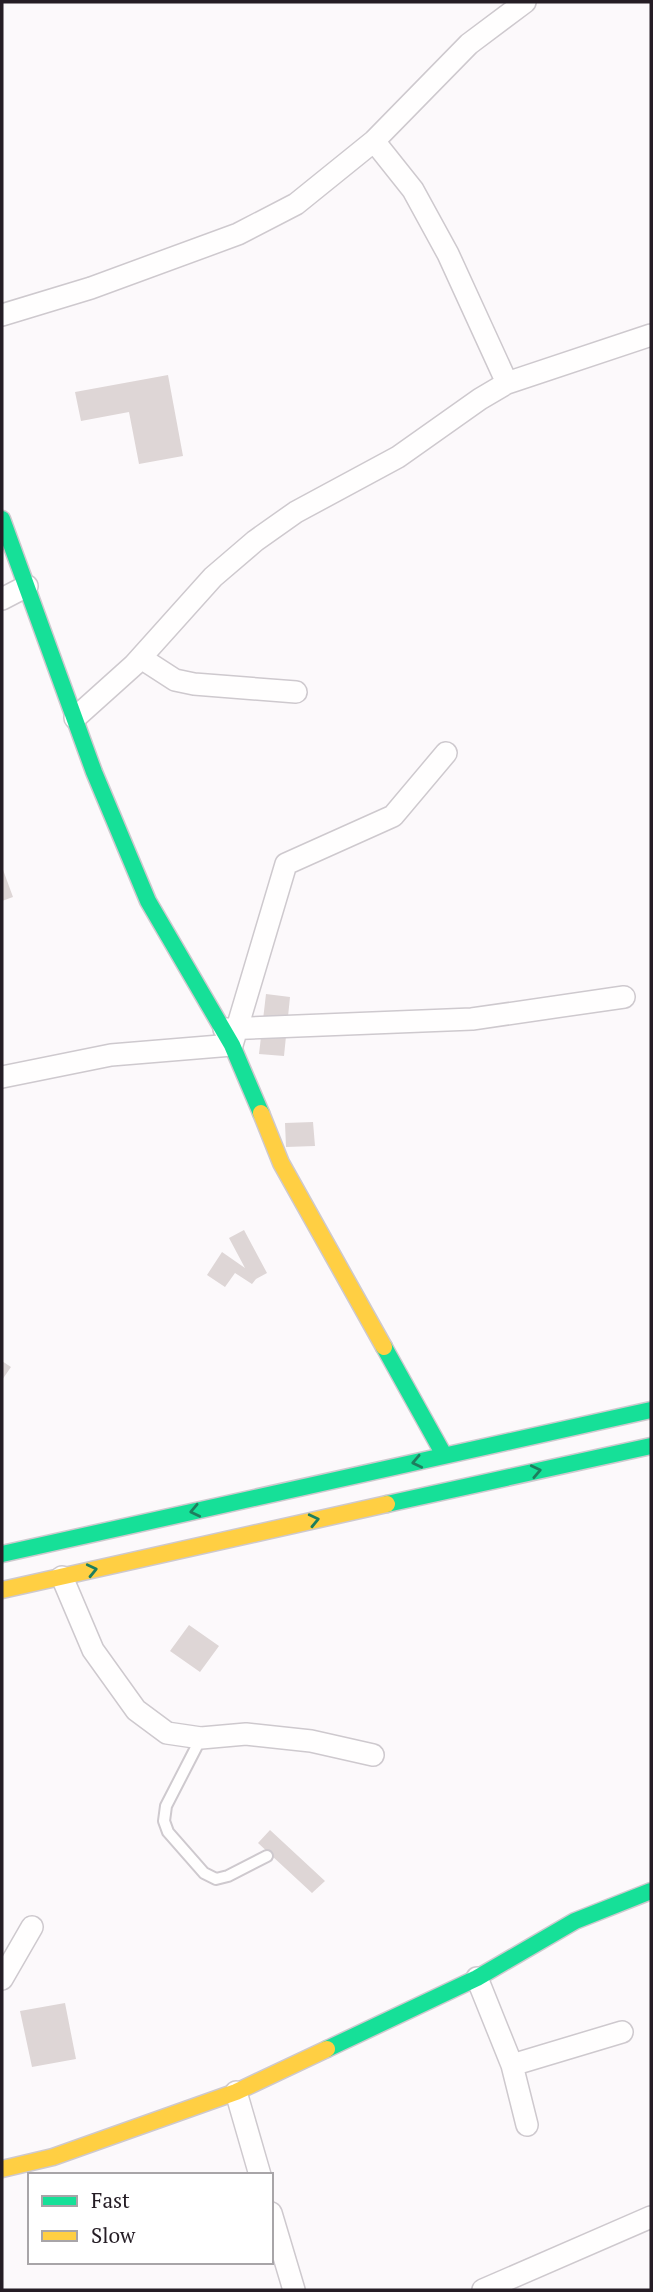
<svg xmlns="http://www.w3.org/2000/svg" width="653" height="2292" font-family="'PT Serif',serif">
  <style>
    .building { fill: #ded6d6 }
    .lines { fill: none; stroke-linecap: round; stroke-linejoin: round }
    .lane-casing { stroke: #cec9ce; stroke-width: 14 }
    .street-casing { stroke: #cec9ce; stroke-width: 24 }
    .fast-casing { stroke: #cec9ce; stroke-width: 19 }
    .slow-casing { stroke: #cec9ce; stroke-width: 19 }
    .lane { stroke: #fffefe; stroke-width: 10 }
    .street { stroke: #fffefe; stroke-width: 21 }
    .fast { stroke: #16e098; stroke-width: 16 }
    .slow { stroke: #ffcf43; stroke-width: 16 }
    .oneway { stroke: #1e7e5e }
  </style>
  <rect width="100%" height="100%" fill="#fcf9fb"/>
  <!-- building -->
  <path class="building" d="M 168,375 L 183,456 L 139,464 L 129,412 L 81,421 L 75,392 Z
    M 2,867 L 13,897 L 2,901 Z
    M 266,994 L 290,997 L 284,1056 L 259,1054 Z
    M 313,1122 L 315,1146 L 286,1147 L 285,1123 Z
    M 244,1230 L 267,1273 L 256,1279 L 252,1284 L 235,1273 L 225,1287 L 207,1275 L 222,1252 L 245,1268 L 229,1238 Z
    M 2,1361 L 11,1367 L 2,1380 Z
    M 189,1625 L 219,1646 L 200,1672 L 170,1651 Z
    M 270,1830 L 325,1881 L 312,1893 L 258,1843 Z
    M 65,2003 L 76,2059 L 32,2067 L 20,2011 Z"/>
  <g class="lines">
    <!-- lane casing -->
    <g class="lane-casing">
      <path id="lane" d="M 201,1738 L 166,1806 L 164,1821 L 168,1832 L 204,1873 L 216,1879 L 228,1876 L 267,1856"/>
    </g>
    <!-- street casing -->
    <g class="street-casing">
      <path id="street" d="M 374,141 L 413,190 L 448,254 L 507,383
        M 2,315 L 91,288 L 238,234 L 296,204 L 374,141 L 469,44 L 525,2
        M 2,599 L 27,586
        M 141,658 L 175,680 L 194,684 L 296,692
        M 75,718 L 134,665 L 213,577 L 255,541 L 296,512 L 398,457 L 480,399 L 507,383 L 651,335
        M 224,1029 L 472,1019 L 624,997
        M 2,1077 L 111,1055 L 232,1045 L 286,864 L 393,816 L 446,753
        M 62,1577 L 93,1650 L 136,1710 L 167,1733 L 201,1738 L 246,1734 L 311,1741 L 373,1755
        M 477,1978 L 512,2065 L 527,2125
        M 2,1979 L 32,1927
        M 512,2065 L 622,2032
        M 236,2092 L 260,2175
        M 271,2213 L 294,2290
        M 483,2290 L 651,2217"/>
    </g>
    <!-- fast casing -->
    <g class="fast-casing">
      <path id="fast" d="M 2,519 L 94,772 L 148,901 L 232,1045 L 261,1113
        M 384,1347 L 444,1455
        M 387,1504 L 651,1446
        M 2,1554 L 651,1410
        M 327,2049 L 477,1978 L 575,1921 L 651,1891"/>
    </g>
    <!-- slow casing -->
    <g class="slow-casing">
      <path id="slow" d="M 261,1113 L 281,1163 L 384,1347
        M 2,1590 L 387,1504
        M 2,2169 L 53,2157 L 236,2092 L 327,2049"/>
    </g>
    <!-- lane -->
    <use href="#lane" class="lane"/>
    <!-- street -->
    <use href="#street" class="street"/>
    <!-- fast -->
    <use href="#fast" class="fast"/>
    <!-- slow -->
    <use href="#slow" class="slow"/>
  </g>
  <!-- one-way arrows -->
  <defs><path id="oneway-chevron" d="M-2-3.5L2.5 0L-2 3.5" fill="none" stroke-width="1.6" stroke-linecap="round" stroke-linejoin="round" transform="scale(1.75)"/></defs>
  <g class="oneway">
    <use href="#oneway-chevron" transform="translate(417 1462) rotate(168)"/>
    <use href="#oneway-chevron" transform="translate(536 1471) rotate(-12)"/>
    <use href="#oneway-chevron" transform="translate(195 1511) rotate(168)"/>
    <use href="#oneway-chevron" transform="translate(314 1520) rotate(-13)"/>
    <use href="#oneway-chevron" transform="translate(92 1570) rotate(-13)"/>
  </g>
  <!-- border -->
  <rect width="653" height="2292" fill="none" stroke="#251d25" stroke-width="7"/>
  <!-- legend -->
  <rect x="28" y="2173" width="245" height="91" fill="#ffffff" stroke="#a8a5a8" stroke-width="2"/>
  <rect x="42" y="2196" width="35" height="10" fill="#16e098" stroke="#a8a5a8" stroke-width="2"/>
  <text x="91" y="2208" font-size="21" fill="#251d25">Fast</text>
  <rect x="42" y="2231" width="35" height="10" fill="#ffcf43" stroke="#a8a5a8" stroke-width="2"/>
  <text x="91" y="2243" font-size="21" fill="#251d25">Slow</text>
</svg>
